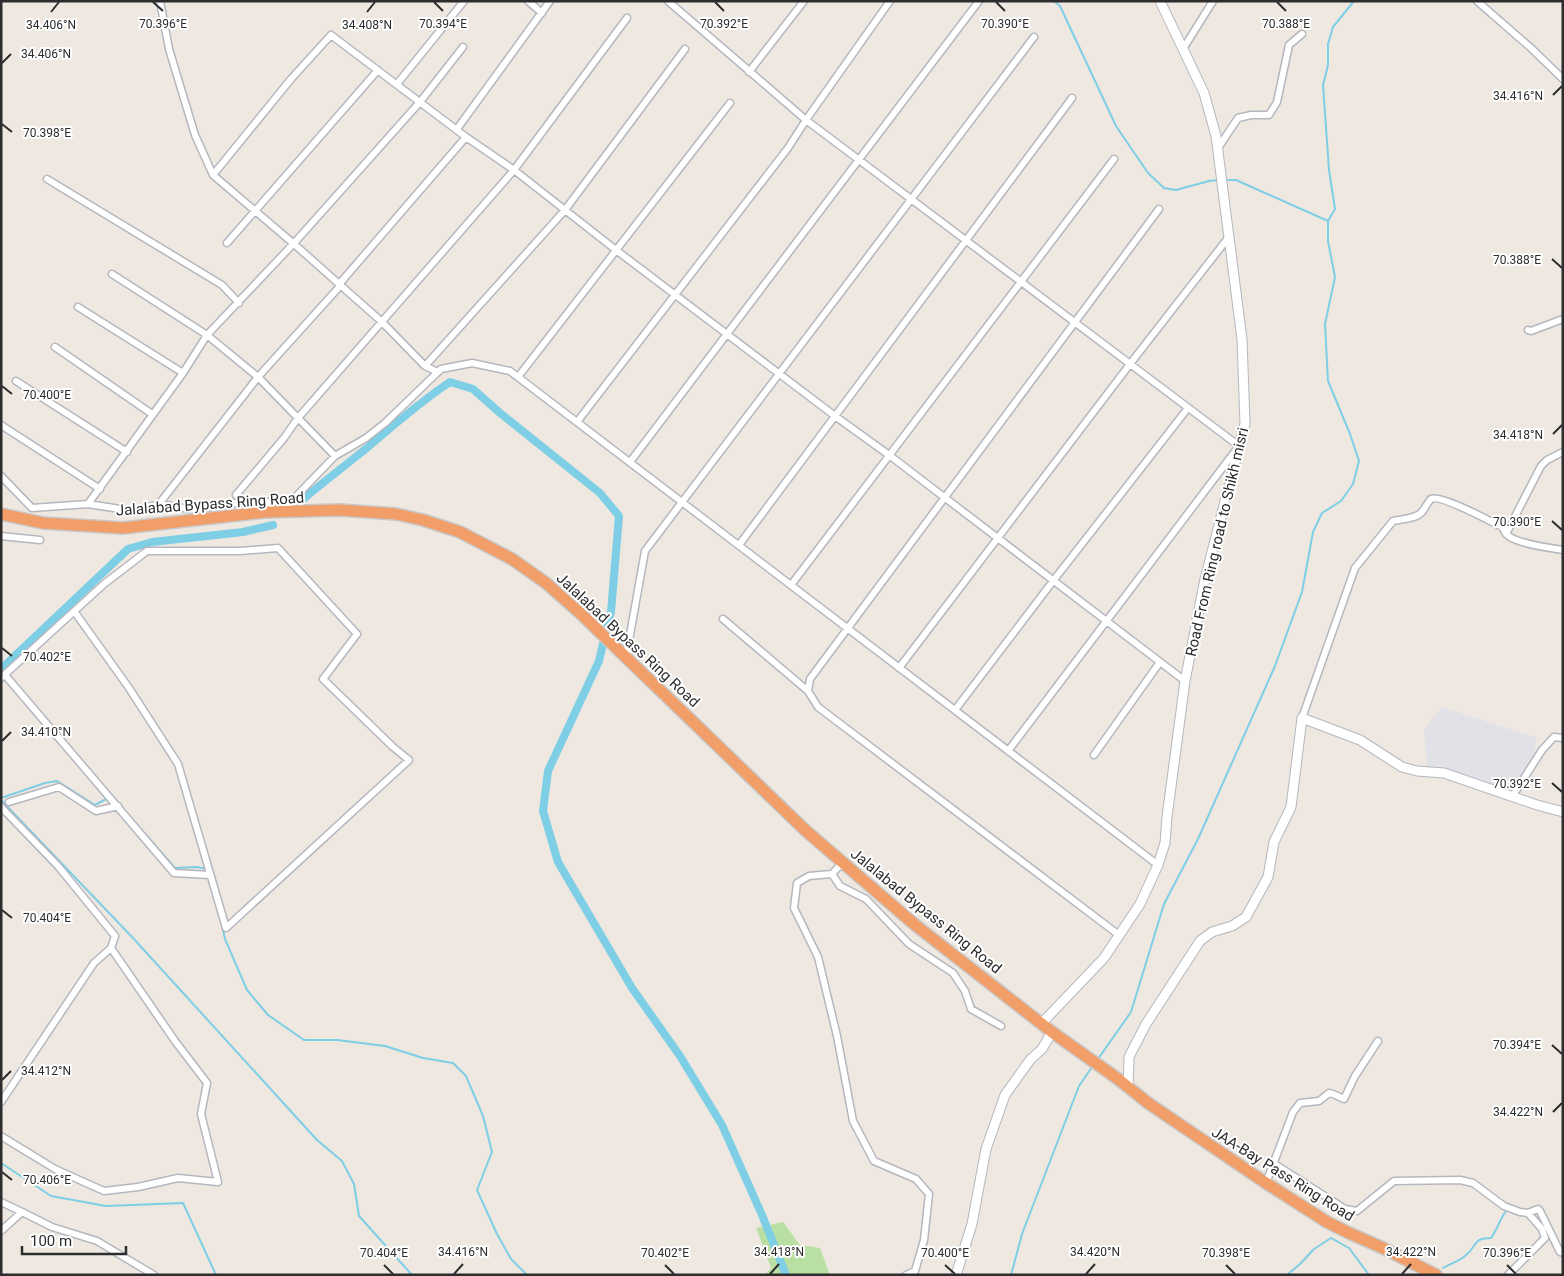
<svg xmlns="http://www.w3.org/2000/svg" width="1564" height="1276" font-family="Roboto,sans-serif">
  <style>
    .industrial { fill: #e2e1e7 }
    .green { fill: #badfa3 }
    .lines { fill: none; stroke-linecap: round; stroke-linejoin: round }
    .stream { stroke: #7ecee6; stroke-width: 2 }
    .canal { stroke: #7ecee6; stroke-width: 8 }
    .street-casing { stroke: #b5b7bf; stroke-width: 9 }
    .secondary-casing { stroke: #b5b7bf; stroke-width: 11 }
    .highway-casing { stroke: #c8c8c8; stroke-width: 14 }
    .street { stroke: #fff; stroke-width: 6 }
    .secondary { stroke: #fff; stroke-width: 9 }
    .highway { stroke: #f29e68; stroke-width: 11 }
    .ticks { fill: none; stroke: #2d2d2d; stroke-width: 2 }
    .labels { text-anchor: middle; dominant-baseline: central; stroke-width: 4; stroke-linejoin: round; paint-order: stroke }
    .street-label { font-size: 15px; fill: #2d2d2d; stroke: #fff }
    .ticks-label { font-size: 12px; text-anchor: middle; fill: #2d2d2d; stroke: #fff; stroke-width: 4; stroke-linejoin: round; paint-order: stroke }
  </style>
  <rect width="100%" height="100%" fill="#eee8e1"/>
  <!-- industrial -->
  <path class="industrial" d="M 1442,707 L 1537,738 L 1533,758 L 1521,793 L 1427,767 L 1424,729 Z"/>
  <!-- green -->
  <path class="green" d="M 783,1222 L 800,1245 L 820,1248 L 830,1275 L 765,1275 L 771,1268 L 756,1228 Z"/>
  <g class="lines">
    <!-- stream -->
    <path class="stream" d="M 1054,1 L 1060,6 L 1116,126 L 1148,173 L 1164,188 L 1176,190 L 1209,181 L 1219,180
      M 1224,180 L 1236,180 L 1328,221
      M 1,798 L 45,783 L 57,781 L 95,805 L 108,798
      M 1,800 L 133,938 L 317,1140 L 342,1161 L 354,1184 L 359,1216 L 412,1275
      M 146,835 L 175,868 L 197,867 L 206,869
      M 222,925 L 225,939 L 247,990 L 268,1015 L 304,1040 L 337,1040 L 385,1046 L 423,1058 L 453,1063 L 466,1076 L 483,1116 L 492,1152 L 477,1190 L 497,1234 L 511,1259 L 527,1275
      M 1098,1059 L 1131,1012 L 1164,904 L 1198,839 L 1275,666 L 1302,592 L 1313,532 L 1322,513 L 1341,501 L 1353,484 L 1359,461 L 1350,434 L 1328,381 L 1325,324 L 1335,277 L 1328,241 L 1328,221 L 1335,209 L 1329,170 L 1323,85 L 1328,65 L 1328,44 L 1333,27 L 1354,1
      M 1,1163 L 51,1196 L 106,1206 L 183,1203 L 216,1275
      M 1443,1268 C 1450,1264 1459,1261 1465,1256 C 1478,1246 1472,1238 1491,1238 C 1497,1230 1500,1219 1506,1211
      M 1011,1275 L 1022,1234 L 1079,1086 L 1092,1067
      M 1287,1275 L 1300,1264 L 1314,1249 L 1331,1238 L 1349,1248 L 1369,1275"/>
    <!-- canal -->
    <path class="canal" d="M 301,501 C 323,482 346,465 368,447 C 395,424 421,401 450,382 L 473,389 L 500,413 L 600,493 L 619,516 L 611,612 L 607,630
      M 603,644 L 599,661 L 548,771 L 543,811 L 558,862 L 632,988 L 680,1056 L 722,1125 L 762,1215 L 786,1275
      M 1,669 L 128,549 L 152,542 L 243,532 L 273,525"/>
    <!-- street casing -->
    <g class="street-casing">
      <path id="street" d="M 160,1 L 169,49 L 185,102 L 195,135 L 213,175 L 294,244 L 382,322 L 425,366 L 438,372
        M 528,1 L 542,13
        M 668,1 L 806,120 L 1239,446 L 1008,751
        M 1477,1 L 1531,48 L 1563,79
        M 1183,49 L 1213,1
        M 749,72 L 804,1
        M 397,84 L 464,1
        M 457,129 L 550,1
        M 1218,148 L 1238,118 L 1251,115 L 1269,115 L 1277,102 L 1289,45 L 1302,34
        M 213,175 L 291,79 L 331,35 L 466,137 L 514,170 L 616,250 L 835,416 L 889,455 L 1185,681
        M 47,179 L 222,285 L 239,303
        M 227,243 L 378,70
        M 112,274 L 207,335 L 258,377 L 335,456
        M 78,307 L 183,373
        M 1528,330 L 1531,331 L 1563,319
        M 55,347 L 152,414
        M 425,366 L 565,210 L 685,49
        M 518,377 L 730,103
        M 16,381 L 127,452
        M 577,422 L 788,148 L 806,120 L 890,1
        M 1,425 L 100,489
        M 630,462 L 979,1
        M 1,476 L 32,508 L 88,504 L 133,511 L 159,504 L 195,510 L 235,503 L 269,502 L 265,512
        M 236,495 L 284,438 L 298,418 L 514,170 L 627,18
        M 88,504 L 183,373 L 207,335 L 296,241 L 420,102 L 463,47
        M 159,504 L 258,377 L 341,285 L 341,282 L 466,137
        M 281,512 L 335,456 L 366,438 L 385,423 L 441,369 L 472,363 L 510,371 L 1158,865
        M 1506,534 L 1541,466 L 1547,460 L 1563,452
        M 1,536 L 40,540
        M 739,545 L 1072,98
        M 791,585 L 1114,159
        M 723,619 L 808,691
        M 626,657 L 645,551 L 1034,37
        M 899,668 L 1130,364 L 1228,238
        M 5,675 L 174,873 L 210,875
        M 1,678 L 104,584 L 147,551 L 240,551 L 278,548 L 357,634 L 323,679 L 393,747 L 409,760 L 226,928 L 178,764 L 129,688 L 74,611
        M 955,710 L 1053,581 L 1188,408
        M 1302,718 L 1355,568 L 1393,521 C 1403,519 1416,519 1422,512 C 1425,508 1428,502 1431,499 C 1440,494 1492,522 1502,527 C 1504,531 1506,535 1510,537 C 1521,544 1549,548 1563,550
        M 1094,755 L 1160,662
        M 1512,797 L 1542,750 L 1554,737 L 1563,738
        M 9,802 L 59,787 L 96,811 L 118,806
        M 1,807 L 58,866 L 115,936 L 111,948 L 175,1041 L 207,1083 L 201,1114 L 218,1182 L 178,1178 L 138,1187 L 104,1191 L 55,1169 L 1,1136
        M 842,863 L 832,874 L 809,876 L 797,883 L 794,908 L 818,957 L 837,1036 L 853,1121 L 874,1161 L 916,1179 L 929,1194 L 924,1240 L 915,1271 L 906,1275
        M 832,874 L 840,886 L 866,899 L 909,944 L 953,973 L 965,991 L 971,1009 L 1001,1026
        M 1119,935 L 818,707 L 808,691 L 810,679 L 1159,209
        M 1,1102 L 94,963 L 111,948
        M 1273,1163 L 1345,1209 L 1357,1211 L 1394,1181 L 1460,1180 L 1473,1183 L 1504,1206 L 1520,1212 L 1528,1213 L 1538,1209 L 1540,1211 L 1560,1252 L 1563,1253
        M 1266,1183 L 1293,1112 L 1300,1103 L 1319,1101 L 1329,1093 L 1333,1094 L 1344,1099 L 1355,1076 L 1378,1041
        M 1,1202 L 22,1212
        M 1,1231 L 22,1212 L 52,1227 L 97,1241 L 154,1275
        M 1508,1275 L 1545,1238 L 1542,1229 L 1528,1213"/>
    </g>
    <!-- secondary casing -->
    <g class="secondary-casing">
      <path id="secondary" d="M 1042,1023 L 1104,958 L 1140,904 L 1158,865 L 1165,843 L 1167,817 L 1185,681 L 1205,579 L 1245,424 L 1242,339 L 1216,136 L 1204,93 L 1160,1
        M 1128,1088 L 1129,1057 L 1146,1024 L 1200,941 L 1212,932 L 1232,926 L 1246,917 L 1268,877 L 1274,842 L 1291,807 L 1302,718 L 1360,740 L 1402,767 L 1417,771 L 1444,773 L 1537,805 L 1563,812
        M 956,1275 L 972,1224 L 986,1149 L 1005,1095 L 1030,1060 L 1042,1049 L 1052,1032"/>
    </g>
    <!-- highway casing -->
    <g class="highway-casing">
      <path id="highway" d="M 1,514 L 43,523 L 123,528 L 265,512 L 340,510 L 396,514 L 423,520 L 460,532 L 512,559 L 546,583 L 580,613 L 805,830 L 914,924 L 1052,1032 L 1118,1079 L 1148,1103 L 1266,1183 L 1327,1222 L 1349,1233 L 1383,1248 L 1436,1275"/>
    </g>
    <!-- street -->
    <use href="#street" class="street"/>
    <!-- secondary -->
    <use href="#secondary" class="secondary"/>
    <!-- highway -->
    <use href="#highway" class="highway"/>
  </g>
  <!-- ticks -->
  <path class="ticks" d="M 153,2 L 163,11M 434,2 L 443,11M 715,2 L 724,11M 996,2 L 1005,11M 1277,2 L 1286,11M 51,12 L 59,2M 367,12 L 375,2M 2,63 L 11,54M 1553,95 L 1562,86M 2,124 L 12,132M 1552,259 L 1562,268M 2,386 L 12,394M 1553,434 L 1562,425M 1552,521 L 1562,530M 2,648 L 12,656M 2,741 L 11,732M 1552,783 L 1562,792M 2,910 L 12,918M 1552,1045 L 1562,1054M 2,1080 L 11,1071M 1553,1112 L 1562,1103M 2,1172 L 12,1180M 384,1265 L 393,1274M 665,1265 L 674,1274M 945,1265 L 955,1274M 1226,1265 L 1235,1274M 1507,1265 L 1516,1274M 454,1274 L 463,1264M 770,1274 L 779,1264M 1086,1274 L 1095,1264M 1402,1274 L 1411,1264"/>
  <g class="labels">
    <!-- street labels -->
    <g class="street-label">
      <text transform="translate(210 504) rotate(-4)">Jalalabad Bypass Ring Road</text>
      <text transform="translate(1217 542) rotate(-77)">Road From Ring road to Shikh misri</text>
      <text transform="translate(628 640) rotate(43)">Jalalabad Bypass Ring Road</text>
      <text transform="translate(926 911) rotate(39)">Jalalabad Bypass Ring Road</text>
      <text transform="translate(1283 1174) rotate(32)">JAA-Bay Pass Ring Road</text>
    </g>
  </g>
  <g class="ticks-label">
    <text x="163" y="28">70.396°E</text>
    <text x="443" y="28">70.394°E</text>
    <text x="1286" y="28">70.388°E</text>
    <text x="724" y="28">70.392°E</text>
    <text x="1005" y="28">70.390°E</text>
    <text x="51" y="29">34.406°N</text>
    <text x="367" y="29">34.408°N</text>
    <text x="46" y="58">34.406°N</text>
    <text x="1518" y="100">34.416°N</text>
    <text x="47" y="137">70.398°E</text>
    <text x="1517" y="264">70.388°E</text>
    <text x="47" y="399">70.400°E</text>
    <text x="1518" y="439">34.418°N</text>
    <text x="1517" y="526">70.390°E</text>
    <text x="47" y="661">70.402°E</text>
    <text x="46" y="736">34.410°N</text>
    <text x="1517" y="788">70.392°E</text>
    <text x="47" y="922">70.404°E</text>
    <text x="1517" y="1049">70.394°E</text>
    <text x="46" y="1075">34.412°N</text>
    <text x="1518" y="1116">34.422°N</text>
    <text x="47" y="1184">70.406°E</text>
    <text x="463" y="1256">34.416°N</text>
    <text x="779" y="1256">34.418°N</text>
    <text x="1095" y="1256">34.420°N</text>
    <text x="1411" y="1256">34.422°N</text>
    <text x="384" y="1257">70.404°E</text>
    <text x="665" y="1257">70.402°E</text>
    <text x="945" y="1257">70.400°E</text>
    <text x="1226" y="1257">70.398°E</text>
    <text x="1507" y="1257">70.396°E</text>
  </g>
  <!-- border -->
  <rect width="1564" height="1276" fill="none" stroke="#2d2d2d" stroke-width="5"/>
  <!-- scale -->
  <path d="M22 1246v8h104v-8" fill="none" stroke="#2d2d2d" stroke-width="2.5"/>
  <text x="30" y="1246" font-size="15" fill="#2d2d2d" stroke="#ffffff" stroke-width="4" paint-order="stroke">100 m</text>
</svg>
